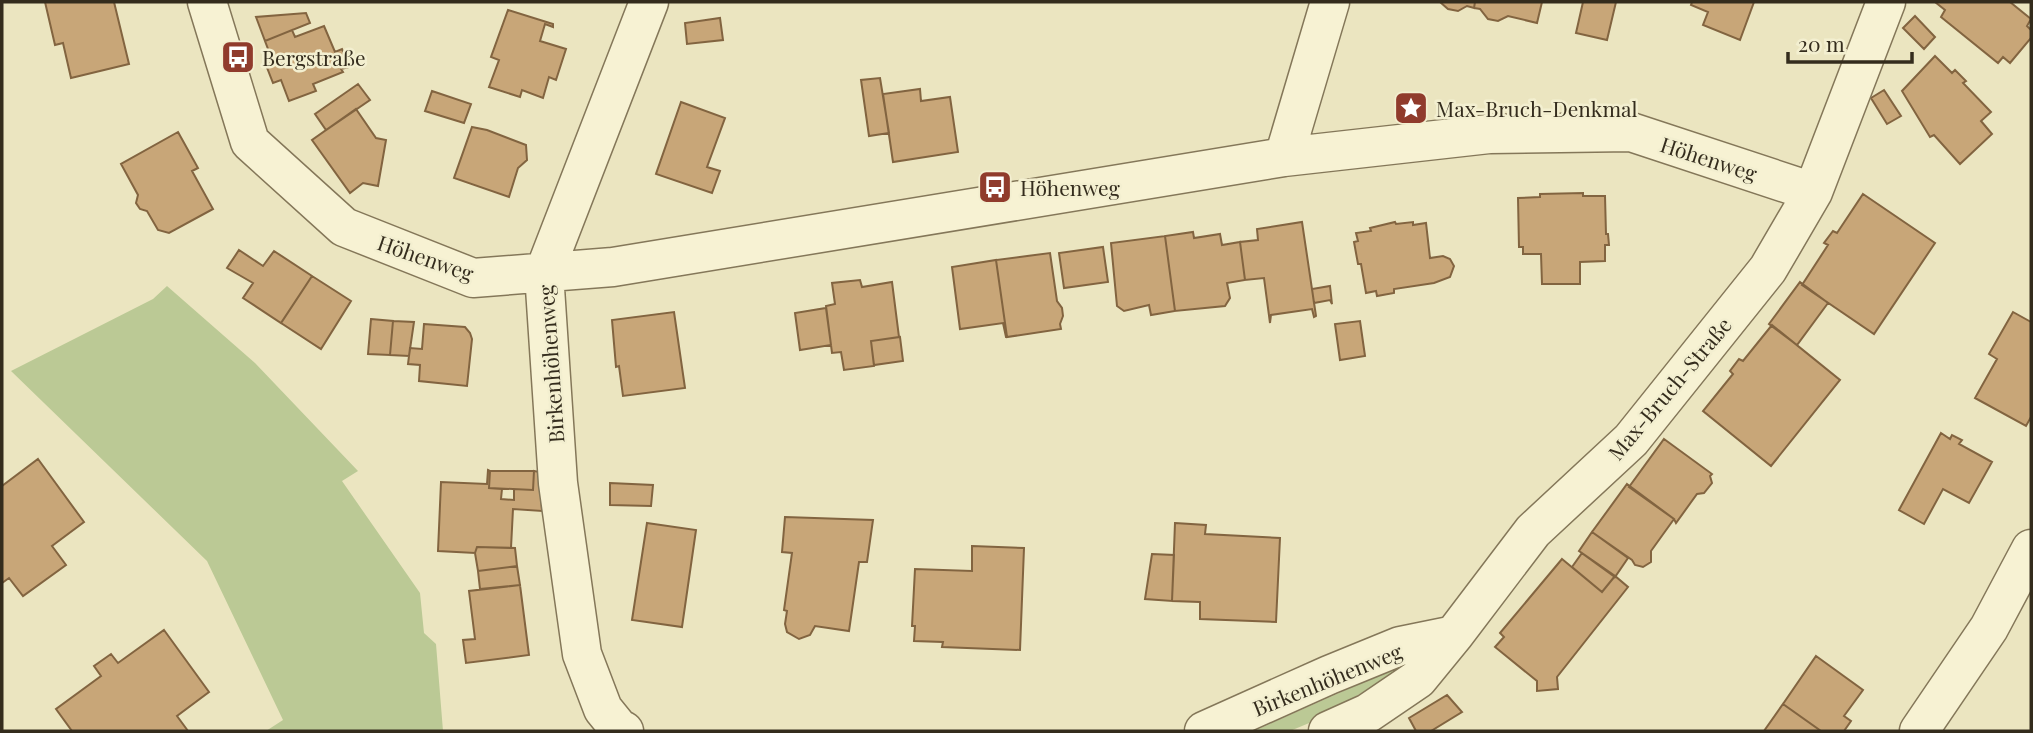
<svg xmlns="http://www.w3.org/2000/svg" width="2033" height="733" font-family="'Playfair Display',serif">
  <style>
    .green { fill: #bbc995 }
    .building { fill: #c8a678; stroke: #826440; stroke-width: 2 }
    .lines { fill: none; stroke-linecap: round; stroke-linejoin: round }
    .street-casing { stroke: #847759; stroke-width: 41 }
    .street { stroke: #f7f2d3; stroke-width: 38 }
    .labels { text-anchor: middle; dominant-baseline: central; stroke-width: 5; stroke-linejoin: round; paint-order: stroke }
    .poi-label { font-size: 21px; fill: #342c1d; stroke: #f3efd0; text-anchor: start }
    .street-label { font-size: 21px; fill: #342c1d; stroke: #f3efd0 }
  </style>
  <rect width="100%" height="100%" fill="#ebe5c0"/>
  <!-- green -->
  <path class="green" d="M 167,286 L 255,363 L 358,471 L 342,481 L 420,593 L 424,633 L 436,644 L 443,731 L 266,731 L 283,720 L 207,561 L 11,371 L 153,299 Z
    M 1407,666 L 1314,721 L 1290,731 L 1254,731 L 1393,669 Z"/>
  <!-- building -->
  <path class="building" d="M 45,2 L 114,2 L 129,64 L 71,78 L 63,43 L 55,45 Z
    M 1440,2 L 1475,2 L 1474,8 L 1467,6 L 1458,11 L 1448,9 Z
    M 1475,2 L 1542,2 L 1537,23 L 1508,16 L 1498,21 L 1488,19 L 1480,9 L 1474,8 Z
    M 1583,2 L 1616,2 L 1607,40 L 1576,33 Z
    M 1692,2 L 1754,2 L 1740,40 L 1703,25 L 1708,12 L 1691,5 Z
    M 1935,2 L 2010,2 L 2031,19 L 2027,26 L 2031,30 L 2031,38 L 2010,63 L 2003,57 L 1998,63 L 1941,17 L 1945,10 Z
    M 508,10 L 553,24 L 553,27 L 545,24 L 540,41 L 566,49 L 556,80 L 549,77 L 543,98 L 522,90 L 520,97 L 489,87 L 499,60 L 491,57 Z
    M 306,13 L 310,23 L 265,41 L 256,17 Z
    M 1915,16 L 1935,37 L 1924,49 L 1903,28 Z
    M 720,18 L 723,40 L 687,44 L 685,23 Z
    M 324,26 L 335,52 L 342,49 L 349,67 L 341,69 L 343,72 L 313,84 L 316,91 L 289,101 L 281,80 L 273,83 L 266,65 L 273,62 L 265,41 L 292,30 L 295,37 Z
    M 1935,56 L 1952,73 L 1955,70 L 1966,81 L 1963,83 L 1991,112 L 1981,121 L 1992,134 L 1960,164 L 1934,135 L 1930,137 L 1902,91 Z
    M 880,78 L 889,133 L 869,136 L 861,80 Z
    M 358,84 L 370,100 L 326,130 L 315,114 Z
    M 920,89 L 921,101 L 950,97 L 958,152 L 893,162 L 883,94 Z
    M 1884,90 L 1901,116 L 1887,124 L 1871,98 Z
    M 432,91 L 471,104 L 464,123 L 425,111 Z
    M 681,102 L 725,118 L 707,167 L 720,171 L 712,193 L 656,174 Z
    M 356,109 L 376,138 L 386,140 L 378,186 L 363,183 L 350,193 L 312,140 Z
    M 472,127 L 487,130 L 526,145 L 527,160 L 518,168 L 509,197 L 454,178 Z
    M 178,132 L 198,168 L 192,171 L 213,209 L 169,233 L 158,230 L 147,211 L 140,209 L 136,203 L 138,195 L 121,164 Z
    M 1583,193 L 1583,196 L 1605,196 L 1606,234 L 1608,234 L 1609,245 L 1605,245 L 1605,261 L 1580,262 L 1580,284 L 1542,284 L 1541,254 L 1523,254 L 1523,247 L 1519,247 L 1518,198 L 1540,197 L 1540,194 Z
    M 1863,194 L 1935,243 L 1874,334 L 1802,285 L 1828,245 L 1824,243 L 1833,231 L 1837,233 Z
    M 1302,222 L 1316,316 L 1314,317 L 1312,309 L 1271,315 L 1270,323 L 1264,278 L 1245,280 L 1240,242 L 1258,240 L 1257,229 Z
    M 1395,222 L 1396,224 L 1413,222 L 1413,225 L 1426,223 L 1430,258 L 1443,256 L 1450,259 L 1454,266 L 1450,277 L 1434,283 L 1394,289 L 1394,293 L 1377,296 L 1376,291 L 1366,293 L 1361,264 L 1358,264 L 1354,242 L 1358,241 L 1356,233 L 1371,231 L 1370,228 Z
    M 1193,232 L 1194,238 L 1220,234 L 1222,245 L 1240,242 L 1245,280 L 1227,283 L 1230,298 L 1225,306 L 1175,311 L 1165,236 Z
    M 1165,236 L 1175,311 L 1151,315 L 1149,305 L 1124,311 L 1117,306 L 1111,243 Z
    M 1103,247 L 1108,282 L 1064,288 L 1059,253 Z
    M 239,250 L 263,266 L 274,251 L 312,276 L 281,323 L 243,298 L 253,283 L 227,268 Z
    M 1050,253 L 1057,301 L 1062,308 L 1063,316 L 1060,324 L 1061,329 L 1007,337 L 996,260 Z
    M 996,260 L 1007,337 L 1006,337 L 1003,323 L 960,329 L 952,267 Z
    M 312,276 L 351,301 L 321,349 L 281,323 Z
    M 860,280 L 862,287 L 892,282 L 899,337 L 871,341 L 874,366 L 844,370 L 841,352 L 832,353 L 826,306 L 835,304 L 832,283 Z
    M 1800,282 L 1828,303 L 1797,345 L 1769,324 Z
    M 1330,286 L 1332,304 L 1330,300 L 1314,303 L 1312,289 Z
    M 826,308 L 831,345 L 800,350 L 795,313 Z
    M 674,312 L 685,388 L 623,396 L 619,366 L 616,367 L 612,320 Z
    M 2013,312 L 2031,322 L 2031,417 L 2026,426 L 1975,398 L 1997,359 L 1989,354 Z
    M 371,319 L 393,321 L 390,355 L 368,354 Z
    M 393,321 L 414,322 L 409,356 L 390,355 Z
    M 1360,321 L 1365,356 L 1340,360 L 1335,324 Z
    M 424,324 L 465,327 L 470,333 L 472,339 L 467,386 L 419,381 L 420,365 L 408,364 L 410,348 L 422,349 Z
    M 1772,325 L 1840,380 L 1771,466 L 1703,411 L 1733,374 L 1730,371 L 1739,359 L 1743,361 Z
    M 900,337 L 903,361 L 874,365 L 871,341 Z
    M 1941,433 L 1950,439 L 1952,435 L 1962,440 L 1959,444 L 1992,462 L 1969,503 L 1943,489 L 1924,524 L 1899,510 Z
    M 1664,439 L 1712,474 L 1710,476 L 1712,483 L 1704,493 L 1697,494 L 1676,523 L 1674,519 L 1629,487 Z
    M 38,459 L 84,522 L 52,546 L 66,565 L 23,596 L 9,578 L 2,583 L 2,486 Z
    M 488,470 L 490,471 L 489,488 L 502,489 L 501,499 L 514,500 L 514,489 L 533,490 L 534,471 L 540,472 L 542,511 L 513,509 L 511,548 L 477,547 L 475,553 L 438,551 L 441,482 L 487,484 Z
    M 490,471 L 534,471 L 533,490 L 489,488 Z
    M 610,483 L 653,485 L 651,506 L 610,505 Z
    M 1627,484 L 1674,519 L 1651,551 L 1651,562 L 1643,567 L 1635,565 L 1632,560 L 1592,532 Z
    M 785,517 L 873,520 L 867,562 L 859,562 L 849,631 L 815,626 L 810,635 L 799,639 L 787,632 L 785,624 L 787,611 L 784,610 L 792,553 L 782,552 Z
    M 647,523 L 696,530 L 682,627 L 632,620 Z
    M 1175,523 L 1206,525 L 1205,534 L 1280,538 L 1276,622 L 1200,619 L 1200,602 L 1172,601 Z
    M 1592,532 L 1628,558 L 1615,577 L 1579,551 Z
    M 972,546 L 1024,548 L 1020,650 L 942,647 L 943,642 L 914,641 L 915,626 L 912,626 L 915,569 L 972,571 Z
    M 477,547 L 515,548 L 517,566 L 478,571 L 475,553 Z
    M 1582,553 L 1615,576 L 1602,592 L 1572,567 Z
    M 1152,554 L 1174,555 L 1172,601 L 1145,599 Z
    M 1562,559 L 1602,592 L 1615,576 L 1628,587 L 1557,677 L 1558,689 L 1537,691 L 1537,681 L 1495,647 L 1504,637 L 1500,633 Z
    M 517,566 L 520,585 L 480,589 L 478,571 Z
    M 520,585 L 529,655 L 466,663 L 463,640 L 475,639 L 469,591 Z
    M 164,630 L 209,692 L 177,716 L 188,731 L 72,731 L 56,709 L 101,676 L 94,666 L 111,654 L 118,663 Z
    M 1816,656 L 1863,690 L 1844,716 L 1851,721 L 1844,731 L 1821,731 L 1783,704 Z
    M 1447,695 L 1462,712 L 1431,731 L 1416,731 L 1409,718 Z
    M 1783,704 L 1821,731 L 1764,731 Z"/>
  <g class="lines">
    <!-- street casing -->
    <g class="street-casing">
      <path id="street" d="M 207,2 L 250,142 L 344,227 L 473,278 L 613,267 L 1284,157 L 1489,134 L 1631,132 L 1813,192
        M 1284,157 L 1330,2
        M 624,731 L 620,730 L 603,709 L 582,654 L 558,483 L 544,273 L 649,2
        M 1204,731 L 1329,675 L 1400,646 L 1454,635
        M 1328,731 L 1368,713 L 1418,679 L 1454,635 L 1533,531 L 1631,440 L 1768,269 L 1813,192 L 1886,2
        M 1919,731 L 1989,628 L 2031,549"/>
    </g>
    <!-- street -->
    <use href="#street" class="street"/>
  </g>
  <!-- icons -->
  <defs>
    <g id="bus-square" transform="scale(1.75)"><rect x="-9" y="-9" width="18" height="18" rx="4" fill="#903b2c" stroke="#f3efd0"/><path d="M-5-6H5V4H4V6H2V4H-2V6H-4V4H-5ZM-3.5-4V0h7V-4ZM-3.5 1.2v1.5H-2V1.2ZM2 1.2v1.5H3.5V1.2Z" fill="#fff"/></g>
    <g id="sight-square" transform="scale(1.75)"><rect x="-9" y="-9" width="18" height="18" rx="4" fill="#903b2c" stroke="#f3efd0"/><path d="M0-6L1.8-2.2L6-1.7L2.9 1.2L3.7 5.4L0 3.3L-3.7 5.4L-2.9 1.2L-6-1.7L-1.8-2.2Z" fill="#fff"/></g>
  </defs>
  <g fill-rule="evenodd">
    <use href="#bus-square" x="238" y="57"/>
    <use href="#sight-square" x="1411" y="108"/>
    <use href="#bus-square" x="995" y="187"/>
  </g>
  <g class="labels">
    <!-- poi labels -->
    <g class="poi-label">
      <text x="262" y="57">Bergstraße</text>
      <text x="1436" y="108">Max-Bruch-Denkmal</text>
      <text x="1020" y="187">Höhenweg</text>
    </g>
    <!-- street labels -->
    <g class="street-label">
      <text transform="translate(1709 158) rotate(18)">Höhenweg</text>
      <text transform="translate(426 257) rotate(19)">Höhenweg</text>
      <text transform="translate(550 364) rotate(-94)">Birkenhöhenweg</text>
      <text transform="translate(1669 388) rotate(-50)">Max-Bruch-Straße</text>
      <text transform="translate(1327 679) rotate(-22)">Birkenhöhenweg</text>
    </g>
  </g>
  <!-- border -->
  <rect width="2033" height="733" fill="none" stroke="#342c1d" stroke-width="7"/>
  <!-- scale -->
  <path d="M1788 52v10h124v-10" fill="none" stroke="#342c1d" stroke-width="3.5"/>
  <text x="1798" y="52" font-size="21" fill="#342c1d" stroke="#f3efd0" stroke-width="5" paint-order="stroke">20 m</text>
</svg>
